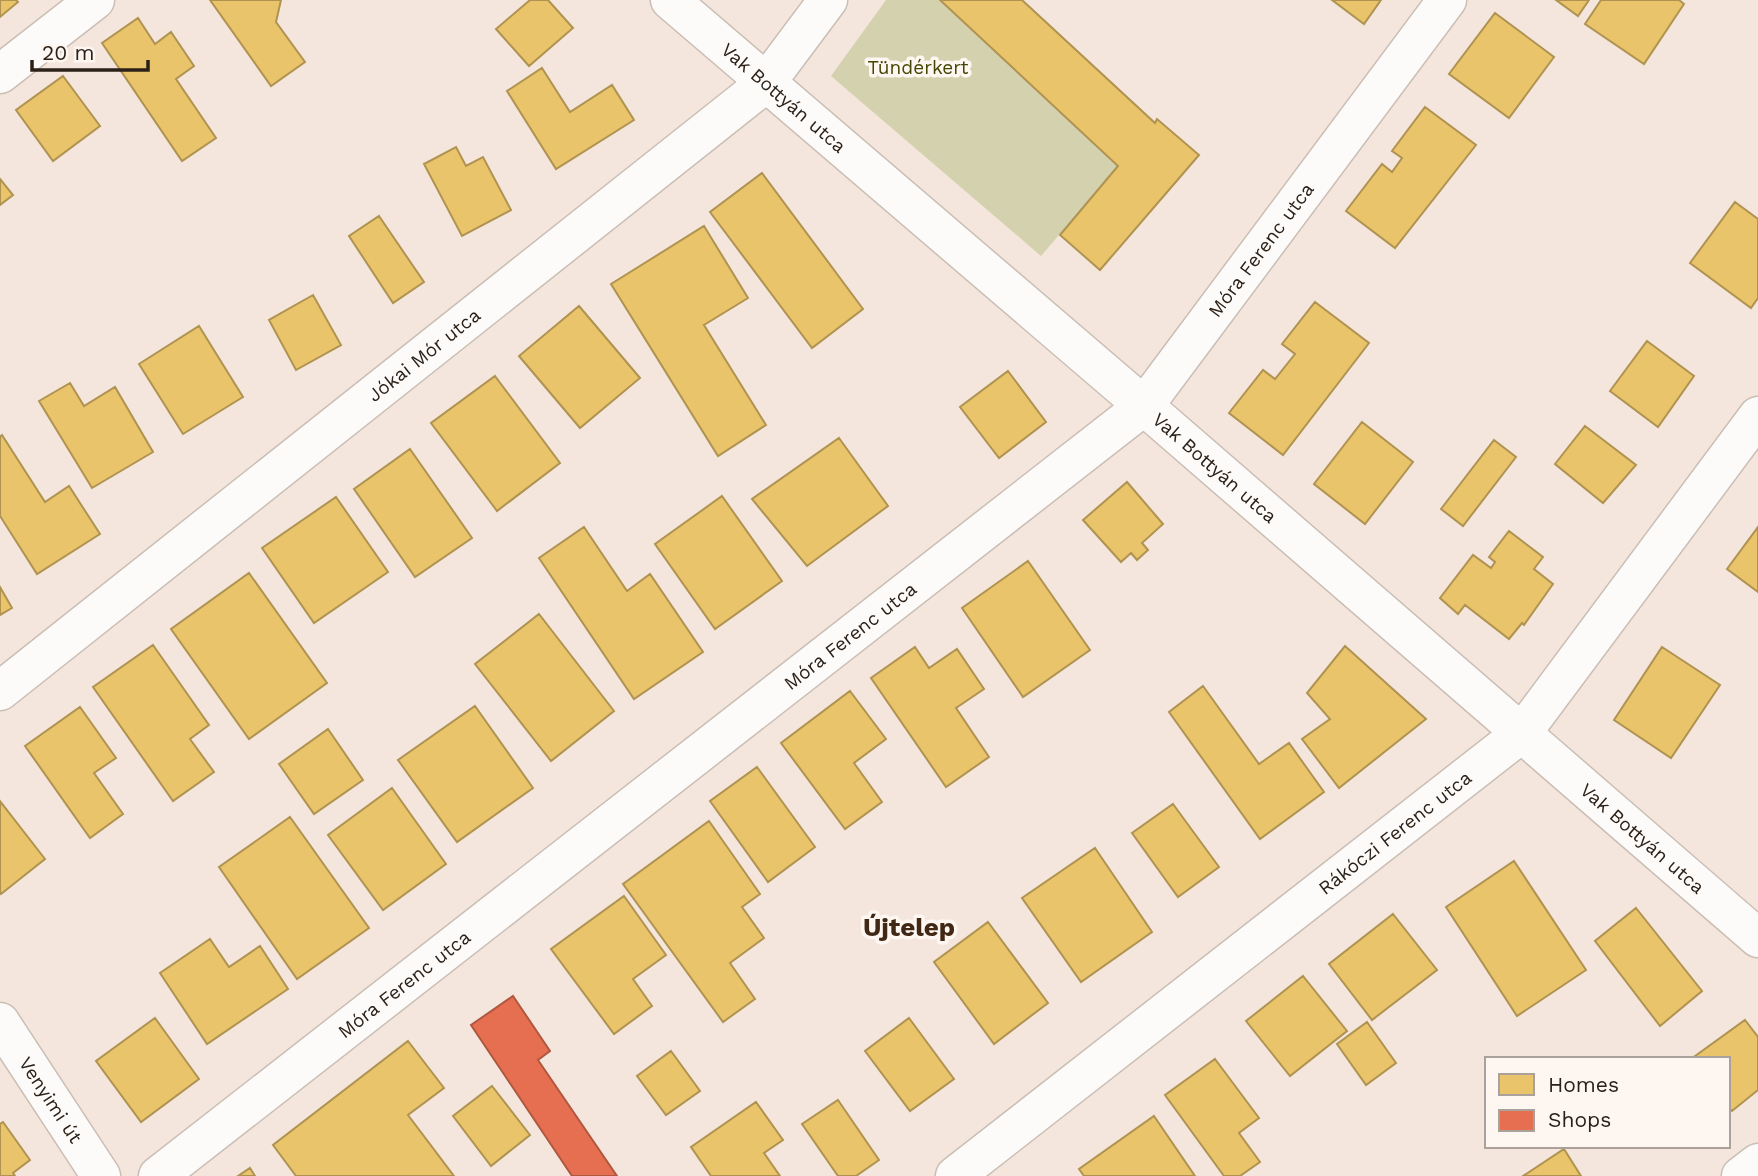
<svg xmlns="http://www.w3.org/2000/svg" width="1758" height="1176" font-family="'Work Sans',sans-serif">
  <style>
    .green { fill: #d4d1af }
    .homes { fill: #e9c46a; stroke: #b09351; stroke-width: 2 }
    .shops { fill: #e76f51; stroke: #af5840; stroke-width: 2 }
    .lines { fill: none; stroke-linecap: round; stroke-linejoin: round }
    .minor-casing { stroke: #cabeb5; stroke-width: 41 }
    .minor { stroke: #fdfbfa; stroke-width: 38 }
    .labels { text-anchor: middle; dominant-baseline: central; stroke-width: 7; stroke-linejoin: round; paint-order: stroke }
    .park-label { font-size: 19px; fill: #424703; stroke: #fdf6f1 }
    .street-label { font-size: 19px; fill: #2c2118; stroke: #fdf6f1 }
    .district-label { font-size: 26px; font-weight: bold; fill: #402815; stroke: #fdf6f1 }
  </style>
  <rect width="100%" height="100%" fill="#f4e6dc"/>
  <!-- green -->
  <path class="green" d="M 886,0 L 939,0 L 1118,166 L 1041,256 L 831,76 Z"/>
  <!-- homes -->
  <path class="homes" d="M 0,0 L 16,0 L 18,2 L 0,17 Z
    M 210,0 L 281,0 L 276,22 L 305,62 L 271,86 Z
    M 530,0 L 548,0 L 573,28 L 529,66 L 496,29 Z
    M 940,0 L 1022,0 L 1155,123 L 1157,119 L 1199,155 L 1100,270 L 1060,235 L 1118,166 Z
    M 1332,0 L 1381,0 L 1364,24 Z
    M 1556,0 L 1589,0 L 1578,16 Z
    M 1601,0 L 1679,0 L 1684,4 L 1644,64 L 1585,24 Z
    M 1495,13 L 1554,57 L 1509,118 L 1449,74 Z
    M 138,18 L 155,44 L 171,32 L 194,66 L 176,79 L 216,138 L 182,161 L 102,43 Z
    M 542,68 L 570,112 L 612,85 L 634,120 L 556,169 L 507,91 Z
    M 63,76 L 100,126 L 53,161 L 16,110 Z
    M 1425,107 L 1476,145 L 1395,248 L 1346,211 L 1382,164 L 1392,172 L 1402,158 L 1392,151 Z
    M 456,147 L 466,166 L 483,157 L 511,210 L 462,236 L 424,164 Z
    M 762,173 L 863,309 L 812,348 L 710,212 Z
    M 0,179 L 13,195 L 0,205 Z
    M 1735,202 L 1758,219 L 1758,298 L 1751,308 L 1690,263 Z
    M 379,216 L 424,282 L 393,303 L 349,236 Z
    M 704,226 L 748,298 L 704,325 L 766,425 L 718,456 L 611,284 Z
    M 313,295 L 341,345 L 296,370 L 269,320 Z
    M 1315,302 L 1369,343 L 1283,455 L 1229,413 L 1263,370 L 1275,379 L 1295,354 L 1282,344 Z
    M 579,306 L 640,378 L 580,428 L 519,356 Z
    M 199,326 L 243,397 L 183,434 L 139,364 Z
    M 1647,341 L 1694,376 L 1658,427 L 1610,391 Z
    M 1008,371 L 1046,422 L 999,458 L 960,407 Z
    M 495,376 L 560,463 L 497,511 L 431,423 Z
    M 70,383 L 84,406 L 115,387 L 153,452 L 92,488 L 39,401 Z
    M 1362,422 L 1413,462 L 1365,524 L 1314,484 Z
    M 1585,426 L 1636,465 L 1603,503 L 1555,464 Z
    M 2,435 L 45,502 L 69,486 L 100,534 L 37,574 L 0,516 L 0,437 Z
    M 839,438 L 888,506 L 807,566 L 752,499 Z
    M 1494,440 L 1516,457 L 1463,526 L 1441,509 Z
    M 410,449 L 472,538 L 415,577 L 354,489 Z
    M 1127,482 L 1163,524 L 1142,543 L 1148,550 L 1137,560 L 1131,553 L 1121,562 L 1083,520 Z
    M 722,496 L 782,581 L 715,629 L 655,544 Z
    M 336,497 L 388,572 L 314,623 L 262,548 Z
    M 584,527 L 627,591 L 650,574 L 703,652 L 634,699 L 539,558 Z
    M 1758,527 L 1758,592 L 1727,569 Z
    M 1509,531 L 1543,557 L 1534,569 L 1553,584 L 1524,625 L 1522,623 L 1509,639 L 1465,605 L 1458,614 L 1440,598 L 1473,555 L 1491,568 L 1495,562 L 1489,557 Z
    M 1028,561 L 1090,650 L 1023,697 L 962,608 Z
    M 249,573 L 327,683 L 249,739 L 171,629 Z
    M 0,587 L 12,608 L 0,615 Z
    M 539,614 L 614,711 L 551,761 L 475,664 Z
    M 153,645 L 209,725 L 190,739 L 214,772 L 173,801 L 93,687 Z
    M 1345,646 L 1426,719 L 1339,788 L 1302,739 L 1330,719 L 1307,693 Z
    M 915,647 L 929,668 L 957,649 L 984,689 L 956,708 L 989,757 L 946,787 L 871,678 Z
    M 1662,647 L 1720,685 L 1671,758 L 1614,720 Z
    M 1203,686 L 1259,764 L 1289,743 L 1324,792 L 1260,839 L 1169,712 Z
    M 850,691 L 886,739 L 854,763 L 882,802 L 845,829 L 781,743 Z
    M 475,706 L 533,788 L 457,842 L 398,760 Z
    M 80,707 L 116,758 L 94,773 L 123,814 L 90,838 L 25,746 Z
    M 328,729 L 363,780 L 314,814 L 279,764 Z
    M 757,767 L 815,847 L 768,882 L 710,801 Z
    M 392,788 L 446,864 L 383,910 L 328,835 Z
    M 0,801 L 45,859 L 1,894 L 0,892 Z
    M 1173,804 L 1219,867 L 1178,897 L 1132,833 Z
    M 290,817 L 369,928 L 297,979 L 219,867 Z
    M 709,821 L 760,894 L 742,907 L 764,938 L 730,963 L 755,999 L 723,1022 L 623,884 Z
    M 1095,848 L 1152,932 L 1081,982 L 1022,898 Z
    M 1514,861 L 1586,970 L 1517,1016 L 1446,907 Z
    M 624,896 L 666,955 L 633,979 L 652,1006 L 614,1034 L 551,949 Z
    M 1636,908 L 1702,991 L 1660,1026 L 1595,941 Z
    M 1393,914 L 1437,970 L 1372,1020 L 1329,964 Z
    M 988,922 L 1048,1003 L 994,1044 L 934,962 Z
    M 210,939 L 229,967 L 260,946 L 288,989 L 207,1044 L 160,973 Z
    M 1303,976 L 1347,1031 L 1290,1076 L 1246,1021 Z
    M 155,1018 L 199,1079 L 141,1122 L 96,1061 Z
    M 909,1018 L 954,1079 L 910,1111 L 865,1051 Z
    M 1745,1020 L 1758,1037 L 1758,1090 L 1732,1111 L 1728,1107 L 1728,1059 L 1691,1059 Z
    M 1367,1022 L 1396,1063 L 1366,1085 L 1337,1044 Z
    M 408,1041 L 444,1088 L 408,1115 L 454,1176 L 296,1176 L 273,1145 Z
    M 671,1051 L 700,1091 L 666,1115 L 637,1076 Z
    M 1215,1059 L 1259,1118 L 1239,1133 L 1260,1162 L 1240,1176 L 1224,1176 L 1165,1095 Z
    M 492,1086 L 530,1135 L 491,1166 L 453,1116 Z
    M 838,1100 L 879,1160 L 856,1176 L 838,1176 L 802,1124 Z
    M 756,1102 L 783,1140 L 764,1153 L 780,1176 L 711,1176 L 691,1147 Z
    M 1154,1116 L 1195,1176 L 1084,1176 L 1079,1169 Z
    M 3,1122 L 30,1160 L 13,1173 L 15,1176 L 0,1176 L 0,1124 Z
    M 1564,1149 L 1581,1176 L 1523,1176 Z
    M 250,1168 L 255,1176 L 238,1176 Z"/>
  <!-- shops -->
  <path class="shops" d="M 513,996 L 550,1051 L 538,1060 L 617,1176 L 572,1176 L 471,1025 Z"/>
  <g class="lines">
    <!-- minor casing -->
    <g class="minor-casing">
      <g id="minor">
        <path id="s1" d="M 670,0 L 1144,406 L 1758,938"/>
        <path d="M 0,74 L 95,0"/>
        <path id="s2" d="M 0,691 L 766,83 L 828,0"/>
        <path id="s3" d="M 0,1022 L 101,1176"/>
        <path id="s4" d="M 158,1176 L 1144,406 L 1447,0"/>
        <path id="s5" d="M 955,1176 L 1522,733 L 1758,416"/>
        <path d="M 1741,1176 L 1758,1163"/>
      </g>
    </g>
    <!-- minor -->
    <use href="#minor" class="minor"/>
  </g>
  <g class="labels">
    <!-- park labels -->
    <g class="park-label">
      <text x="918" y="67">Tündérkert</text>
    </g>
    <!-- street labels -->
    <g class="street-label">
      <text stroke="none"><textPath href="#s1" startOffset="150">Vak Bottyán utca</textPath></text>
      <text stroke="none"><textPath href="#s4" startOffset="1446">Móra Ferenc utca</textPath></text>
      <text stroke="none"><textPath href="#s2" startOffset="541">Jókai Mór utca</textPath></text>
      <text stroke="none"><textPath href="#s1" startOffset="718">Vak Bottyán utca</textPath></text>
      <text stroke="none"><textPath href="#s4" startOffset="878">Móra Ferenc utca</textPath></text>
      <text stroke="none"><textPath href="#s5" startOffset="558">Rákóczi Ferenc utca</textPath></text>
      <text stroke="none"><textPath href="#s1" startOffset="1284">Vak Bottyán utca</textPath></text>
      <text stroke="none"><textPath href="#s4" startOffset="312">Móra Ferenc utca</textPath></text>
      <text stroke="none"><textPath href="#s3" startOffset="93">Venyimi út</textPath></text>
    </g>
    <!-- district labels -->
    <g class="district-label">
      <text x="909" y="927">Újtelep</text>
    </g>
  </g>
  <!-- legend -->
  <rect x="1485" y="1057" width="245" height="91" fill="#fdf6f1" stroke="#a9a19a" stroke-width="2"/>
  <rect x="1499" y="1074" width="35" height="21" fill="#e9c46a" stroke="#a9a19a" stroke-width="2"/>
  <text x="1548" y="1092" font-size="21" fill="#2c2118">Homes</text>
  <rect x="1499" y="1110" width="35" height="21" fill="#e76f51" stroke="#a9a19a" stroke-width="2"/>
  <text x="1548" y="1127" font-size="21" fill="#2c2118">Shops</text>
  <!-- scale -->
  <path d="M32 60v10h116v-10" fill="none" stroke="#2c2118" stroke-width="3.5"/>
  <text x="42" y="60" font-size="21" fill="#2c2118" stroke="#fdf6f1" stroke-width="5" paint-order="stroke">20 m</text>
</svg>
